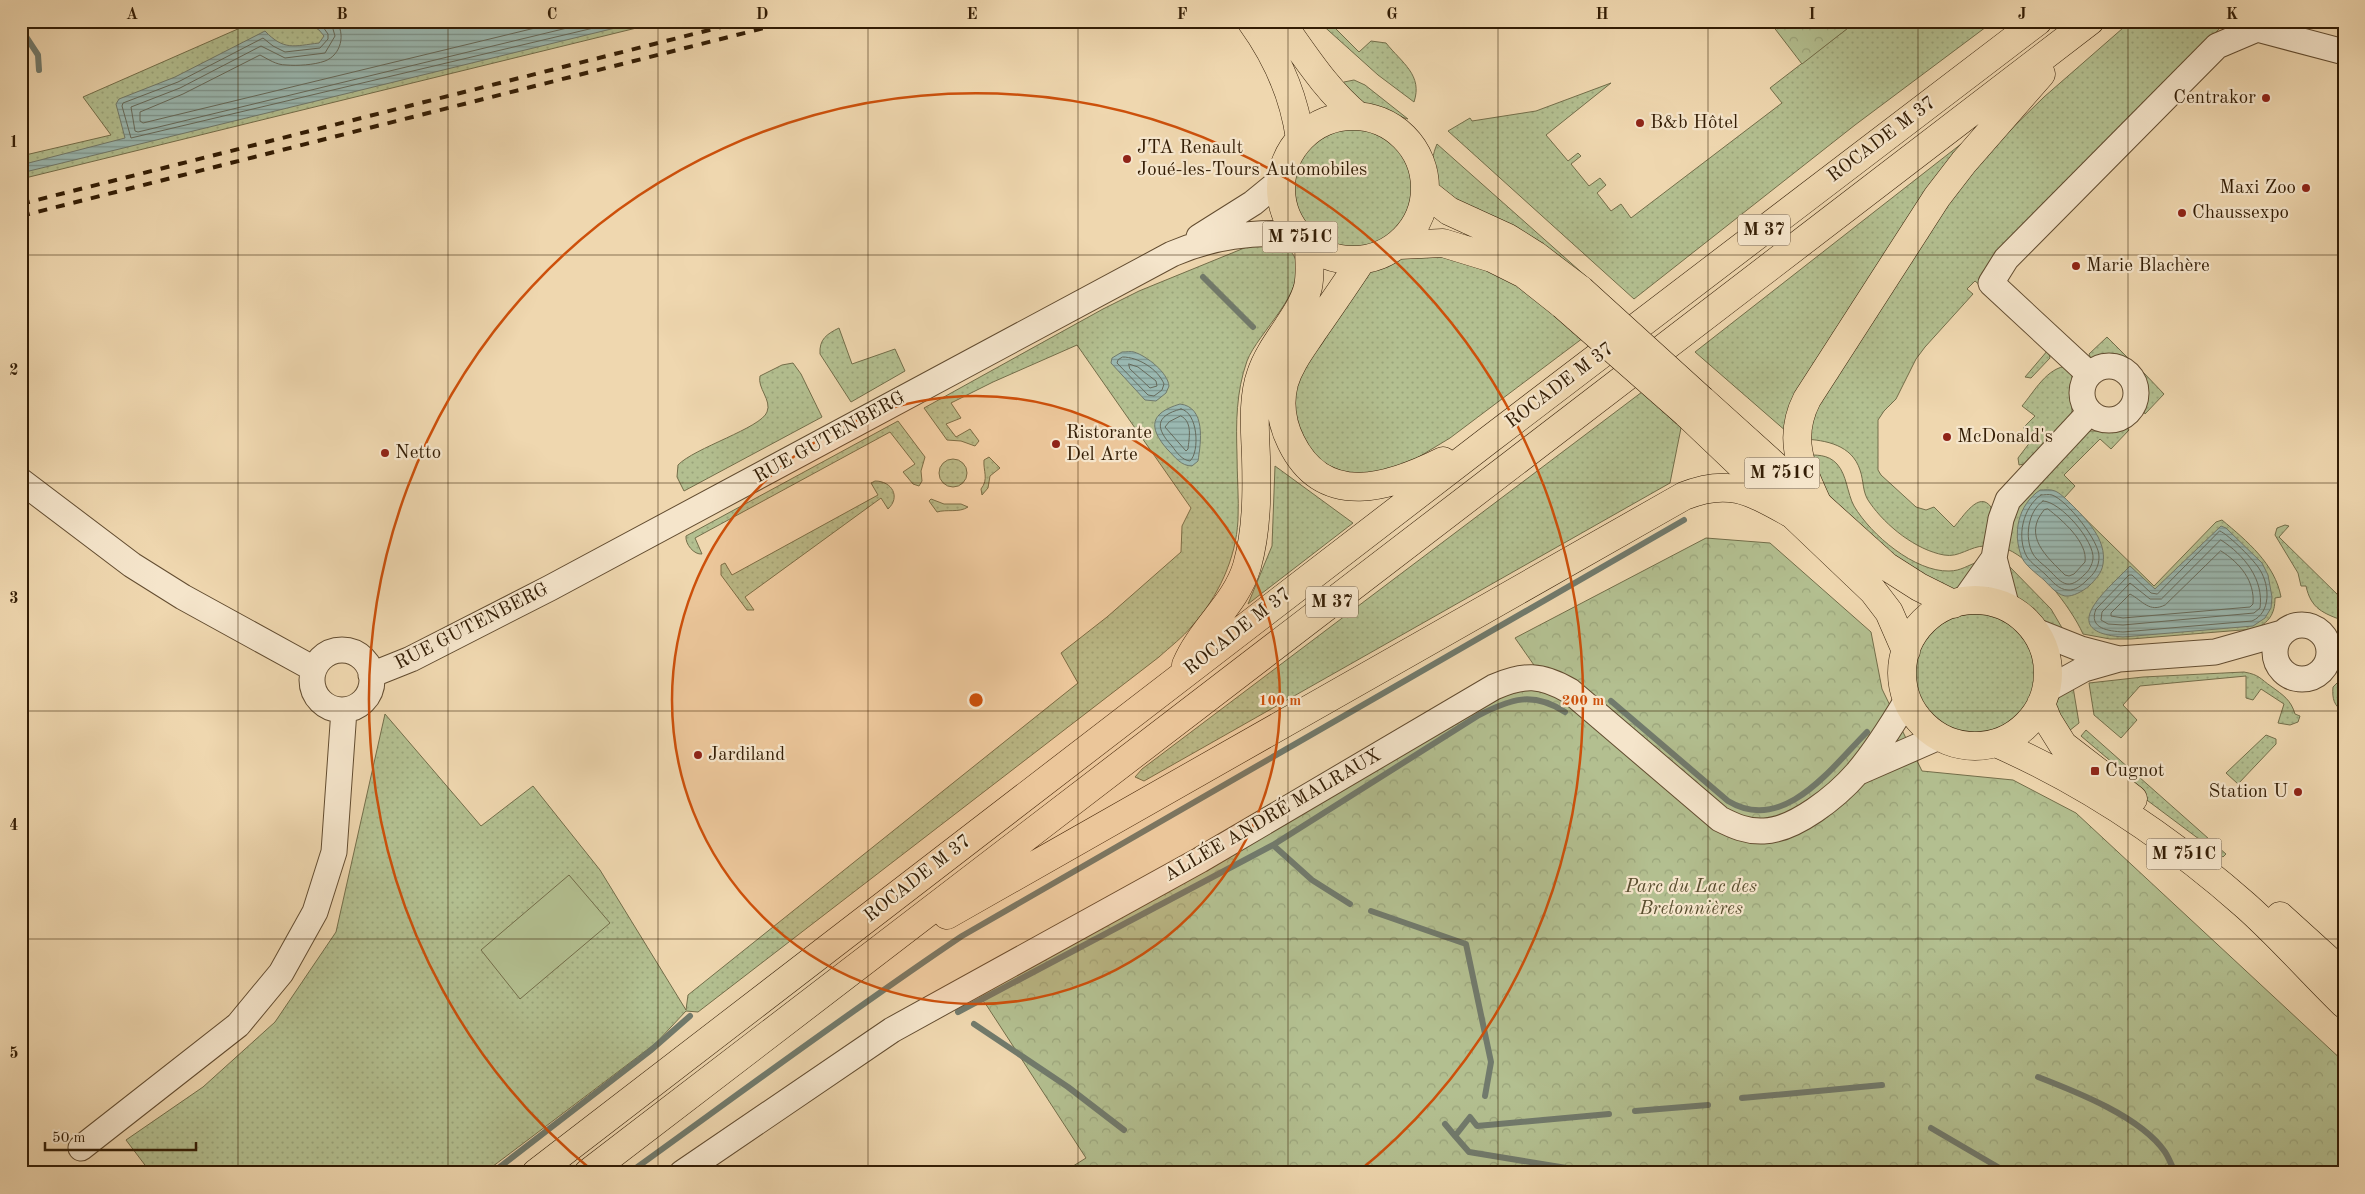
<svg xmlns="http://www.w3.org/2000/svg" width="2365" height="1194" font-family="'Old Standard TT',serif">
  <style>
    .grass { fill: url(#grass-dots); stroke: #736e4a }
    .forest { fill: url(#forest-crowns); stroke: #736e4a }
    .garden { fill: #b3bf90; stroke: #736e4a }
    .water { fill: url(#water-rules); stroke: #717a6c }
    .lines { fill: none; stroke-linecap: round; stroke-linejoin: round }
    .shore { stroke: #666a5b; stroke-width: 1 }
    .stream { stroke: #717a6c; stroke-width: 6 }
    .minor-casing { stroke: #624c30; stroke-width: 27 }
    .primary-casing { stroke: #331d05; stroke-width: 29 }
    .trunk-casing { stroke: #331d05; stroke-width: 29 }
    .minor { stroke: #f5e5cb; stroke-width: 25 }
    .primary { stroke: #efd7af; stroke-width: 28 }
    .trunk { stroke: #efd7af; stroke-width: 28 }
    .rail { stroke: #331d05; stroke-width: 4; stroke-dasharray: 9 9; stroke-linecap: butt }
    .primary-bridge-casing { stroke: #331d05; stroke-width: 29; stroke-linecap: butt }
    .primary-bridge { stroke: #efd7af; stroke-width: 28 }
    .grid { fill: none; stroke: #331d05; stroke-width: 1; stroke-opacity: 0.55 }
    .ring { fill: none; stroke: #cd500b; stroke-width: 2.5 }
    .poi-dot { fill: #8f2418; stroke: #f5e5cb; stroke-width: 2 }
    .labels { text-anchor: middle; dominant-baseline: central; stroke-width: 4.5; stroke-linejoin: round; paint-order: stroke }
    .shield { fill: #f5e5cb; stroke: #6d5940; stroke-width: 1 }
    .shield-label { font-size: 18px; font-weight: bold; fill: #331d05 }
    .poi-label { font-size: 19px; fill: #331d05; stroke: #f5e5cb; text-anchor: start }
    .street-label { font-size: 19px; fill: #331d05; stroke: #f5e5cb }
    .park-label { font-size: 19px; font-style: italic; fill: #594e2f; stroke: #f5e5cb }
    .centre { fill: #cd500b; stroke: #f5e5cb; stroke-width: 2.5 }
    .ring-label { font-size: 15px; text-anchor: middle; font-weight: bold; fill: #cd500b; stroke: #f5e5cb; stroke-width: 4.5; stroke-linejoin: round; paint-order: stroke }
    .neatline { fill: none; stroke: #331d05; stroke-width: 2 }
    .grid-label { font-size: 16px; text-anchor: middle; font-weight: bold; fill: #331d05 }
  </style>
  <defs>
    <pattern id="grass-dots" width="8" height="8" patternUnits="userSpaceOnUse" patternTransform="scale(1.25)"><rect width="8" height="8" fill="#b3bf90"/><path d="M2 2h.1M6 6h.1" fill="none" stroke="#9aa47b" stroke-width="1.8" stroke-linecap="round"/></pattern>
    <pattern id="forest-crowns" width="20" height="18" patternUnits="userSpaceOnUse" patternTransform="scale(1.25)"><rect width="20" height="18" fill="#b3bf90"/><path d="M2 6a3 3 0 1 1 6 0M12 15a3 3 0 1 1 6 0" fill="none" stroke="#9aa47b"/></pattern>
    <pattern id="water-rules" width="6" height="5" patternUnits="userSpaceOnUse" patternTransform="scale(1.25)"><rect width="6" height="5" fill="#9ab8b1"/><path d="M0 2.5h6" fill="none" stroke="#7e958e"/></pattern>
  </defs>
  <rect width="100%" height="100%" fill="#efd7af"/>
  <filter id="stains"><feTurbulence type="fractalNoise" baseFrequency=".004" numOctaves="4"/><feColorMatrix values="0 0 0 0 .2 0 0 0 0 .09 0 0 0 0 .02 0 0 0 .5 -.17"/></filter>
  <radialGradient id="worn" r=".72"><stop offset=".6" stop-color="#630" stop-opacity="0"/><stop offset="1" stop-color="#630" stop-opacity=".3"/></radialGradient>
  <!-- grass -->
  <path class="grass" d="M 256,21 L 665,21 L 21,179 L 21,156 L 111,135 L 83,97 Z
    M 1328,21 L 1359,52 L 1371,41 L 1386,43 C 1402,63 1423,75 1414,102 L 1378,75 L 1319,22 Z
    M 1857,21 L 1994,21 L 1855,125 L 1634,299 L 1448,131 L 1470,118 L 1472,121 L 1536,111 L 1611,83 L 1546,135 L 1568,161 L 1578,153 L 1581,156 L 1571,164 L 1589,186 L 1600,178 L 1606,185 L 1597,193 L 1611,211 L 1621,204 L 1631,218 L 1782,103 L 1770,88 Z
    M 2131,21 L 2227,21 L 1997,253 L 1981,286 L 1975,281 L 1967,289 L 1973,294 L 1925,347 L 1916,359 L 1896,399 L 1884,411 L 1878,420 L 1878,470 L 1881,475 L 1916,507 L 1926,510 L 1934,507 L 1954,527 C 1963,517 1979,490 1991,507 L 1985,546 C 1970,546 1959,558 1944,555 C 1916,550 1886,526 1870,503 C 1862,493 1864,481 1860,470 C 1852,445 1826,440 1803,439 L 1809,409 L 1937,215 L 1996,144 L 2044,97 Z
    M 1354,80 L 1365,85 L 1408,119 L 1364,106 L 1337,88 L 1344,82 Z
    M1290 189a61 61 0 1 1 122 0a61 61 0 1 1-122 0Z
    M 1970,137 L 1787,432 L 1695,352 Z
    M 1437,144 L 1589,279 L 1448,198 C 1433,182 1428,165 1437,144 Z
    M 1259,242 C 1272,244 1289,244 1295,258 C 1308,291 1258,332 1247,361 C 1236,392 1236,423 1237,455 C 1237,476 1239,498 1238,520 C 1236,559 1218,597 1192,626 C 1183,637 1170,647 1159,657 L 698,1012 L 686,1011 L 656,1043 L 484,1173 L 151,1173 L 126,1140 L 203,1087 L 275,1022 L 336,932 L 385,714 L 481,826 L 533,786 L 600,870 L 686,1010 L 688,995 L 1078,683 L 1061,653 L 1107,617 L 1181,552 L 1182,526 L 1191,508 L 1077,345 L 993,382 L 951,403 L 961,418 L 946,424 L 956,437 L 970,429 L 979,441 L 975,446 L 961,441 L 947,440 L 924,408 L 1103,309 L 1139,291 Z
    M 1439,249 L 1519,279 L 1583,338 L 1450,438 L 1412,461 L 1375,476 L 1349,474 L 1321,462 L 1308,449 L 1295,424 L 1294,393 L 1299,375 L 1368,273 L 1404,255 Z
    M 839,328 L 852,364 L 895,349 L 905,371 L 851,402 L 820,354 C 819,339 827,334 839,328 Z
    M 2107,337 L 2128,358 L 2108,354 L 2091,359 L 2089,354 Z
    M 2048,350 L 2050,358 L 2031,378 L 2025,377 Z
    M 793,363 L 801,374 L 822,417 L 684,491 L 677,477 L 678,465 C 694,448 761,428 767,412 C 772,400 757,388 760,376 L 782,365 Z
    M 2068,366 L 2072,373 L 2072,413 L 2024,464 L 2019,465 L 2018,458 L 2034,437 L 2023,428 L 2035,416 L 2022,406 C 2034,392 2047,367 2068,366 Z
    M 2143,372 L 2164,394 L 2145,414 L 2143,410 L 2147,392 Z
    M 1642,392 L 1681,428 L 1670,483 L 1144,781 L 1135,777 L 1142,769 Z
    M 898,421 L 925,457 L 921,471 L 922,481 L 919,486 L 913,484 L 903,472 L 915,464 L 890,432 L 695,538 L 702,554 C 694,555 685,544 686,536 Z
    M 2127,427 L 2129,430 L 2111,449 L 2100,439 L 2064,475 L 2075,486 L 2064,498 L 2154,586 L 2216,522 L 2222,520 C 2247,541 2275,564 2281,597 L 2275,598 C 2275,614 2269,623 2254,629 L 2131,639 L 2110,639 L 2083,634 C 2071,607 2035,561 2007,549 L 2015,511 L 2088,431 L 2112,431 Z
    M 1805,455 C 1816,455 1828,454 1837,464 C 1847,475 1847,493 1854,506 C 1871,535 1915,572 1949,571 C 1961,571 1968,565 1978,562 L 1960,589 L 1953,590 L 1922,581 L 1820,489 Z
    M 989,457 L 1000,468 L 990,476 L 988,488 L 982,495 L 981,489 C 989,479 983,471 984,460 Z
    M939 473a14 14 0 1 1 28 0a14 14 0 1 1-28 0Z
    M 1275,466 L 1353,523 L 1248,604 L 1272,546 Z
    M 875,481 C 892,481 901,497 888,509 L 881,498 L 745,597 L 754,610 L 747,610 L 721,575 L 721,565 L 725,563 L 732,575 L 878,495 L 871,483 Z
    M 931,499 L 944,504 L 961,504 L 968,507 C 959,513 947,509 937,512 L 929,501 Z
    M 2285,525 L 2289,526 L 2279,537 L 2344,601 L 2344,621 C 2323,613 2311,609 2306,586 L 2301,586 L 2298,573 L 2275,535 L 2277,528 Z
    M 2008,565 L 2051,609 L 2068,638 L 2047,627 L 2035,612 L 2017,599 Z
    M1915 674a60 60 0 1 1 120 0a60 60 0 1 1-120 0Z
    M 2244,672 C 2260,675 2259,678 2272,687 C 2283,695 2291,700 2295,714 L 2300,716 L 2298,722 L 2290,725 L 2278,723 L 2284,704 L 2261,689 L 2253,700 L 2246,698 L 2246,676 L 2140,686 L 2123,705 L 2137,720 L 2121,738 L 2094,715 L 2089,683 L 2143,677 Z
    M 2344,676 L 2344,712 C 2334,706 2332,699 2333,687 Z
    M 2072,681 L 2079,723 L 2064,735 L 2055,707 L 2061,692 Z
    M 2086,730 L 2226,854 L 2223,857 L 2116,777 L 2120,769 L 2081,736 Z
    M 2266,735 L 2276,739 L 2276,744 L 2238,784 L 2226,773 Z"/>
  <!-- forest -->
  <path class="forest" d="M 1769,21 L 1857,21 L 1802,64 Z
    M 1706,538 L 1770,543 L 1871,632 L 1882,689 L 1922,771 L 2013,780 L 2076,813 L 2344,1062 L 2344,1173 L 1062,1173 L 1086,1158 L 987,1006 L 971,986 L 1494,687 L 1543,678 L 1515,638 Z"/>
  <!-- garden -->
  <path class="garden" d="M 569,875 L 610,923 L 520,999 L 481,950 Z"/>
  <!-- water -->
  <path class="water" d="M 304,21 L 644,21 L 21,173 L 21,165 L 125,138 L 116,104 L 119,99 L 175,77 L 265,31 C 284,51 294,46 319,43 L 324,36 L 319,30 Z
    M 1122,352 C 1126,352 1131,351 1134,352 C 1147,356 1168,373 1169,386 L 1166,393 L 1156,401 L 1145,400 L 1111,363 L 1112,358 Z
    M 1180,404 C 1206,407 1201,442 1198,461 L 1192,466 C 1181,466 1175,457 1167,449 C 1148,427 1150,413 1180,404 Z
    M 2040,490 C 2044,490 2051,489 2055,491 C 2060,493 2066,499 2070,503 C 2086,519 2107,539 2103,564 C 2102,573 2095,580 2089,586 C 2083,591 2073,597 2065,596 C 2056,594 2049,585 2044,580 C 2037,574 2026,566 2022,558 C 2012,533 2018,505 2040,490 Z
    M 2221,526 L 2226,528 L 2262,563 L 2268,575 L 2272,597 L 2271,608 L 2265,618 L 2253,626 L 2123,637 C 2054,632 2107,590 2130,566 L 2155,589 Z"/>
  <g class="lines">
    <!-- shore -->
    <path class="shore" d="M 313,21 L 323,27 L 328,34 L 328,39 L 320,48 L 285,52 L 273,46 L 263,38 L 178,82 L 123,103 L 122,106 L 131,138 L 623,21
      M 326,21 L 333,29 L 335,36 L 325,53 L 285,58 L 261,46 L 180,88 L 131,107 L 135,131 L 138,132 L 596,21
      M 336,21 C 346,34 341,55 325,61 C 314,65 297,66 286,65 C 276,65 268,59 260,55 L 183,94 L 140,112 L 140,121 L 143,123 L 564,21
      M 1123,357 C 1138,357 1158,369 1164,384 L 1162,390 L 1154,396 L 1148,395 L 1117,363 L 1118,360 Z
      M 1129,364 L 1138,367 L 1156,381 L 1157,386 L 1150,388 L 1130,369 Z
      M 1181,409 C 1198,412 1200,452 1190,461 C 1182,460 1177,453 1172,446 C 1156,429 1154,416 1181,409 Z
      M 1181,416 C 1193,422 1189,438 1188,449 L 1186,451 L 1165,427 L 1169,422 Z
      M 2041,495 C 2044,495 2049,494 2052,495 C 2067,500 2100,542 2099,557 C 2099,567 2094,574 2087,580 C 2082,585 2075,591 2068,590 C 2059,590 2052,581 2046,575 C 2041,570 2031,563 2027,557 C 2016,537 2023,507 2041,495 Z
      M 2043,501 C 2060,501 2095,541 2093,559 C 2092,565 2089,571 2084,575 C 2080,579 2074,585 2067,584 C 2061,583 2056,577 2052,573 C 2047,567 2037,561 2033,554 C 2024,538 2028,511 2043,501 Z
      M 2048,509 C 2062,520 2088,542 2085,562 L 2074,574 L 2069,576 L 2065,575 C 2047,557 2022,536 2044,510 Z
      M 2220,531 C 2229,535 2255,561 2260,570 C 2270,586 2271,613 2252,621 L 2123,632 C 2109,631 2088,629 2096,609 L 2129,575 L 2132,575 L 2151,593 L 2157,594 Z
      M 2221,540 C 2244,555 2264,579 2260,608 L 2254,613 L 2123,625 L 2108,624 L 2101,620 L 2102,612 L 2130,583 L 2150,599 L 2161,599 Z
      M 2221,551 C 2240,563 2255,581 2253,604 L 2250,607 L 2123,618 L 2111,616 L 2111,613 L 2130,594 C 2143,601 2149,613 2165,605 Z"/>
    <!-- stream -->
    <path class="stream" d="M 21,29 L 38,55 L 39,70
      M 1203,277 L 1253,327
      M 1611,701 L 1728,801 C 1784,835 1832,767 1867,732
      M 1273,845 L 1479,715 C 1511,699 1532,691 1565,712
      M 1371,911 L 1466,944 L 1491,1062 L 1485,1096
      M 958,1012 L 1273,845 L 1312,880 L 1350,904
      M 974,1024 L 1068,1087 L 1124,1130
      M 2038,1077 C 2077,1092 2141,1117 2165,1152 C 2169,1158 2172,1166 2175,1173
      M 1742,1098 L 1882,1085
      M 1635,1111 L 1708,1105
      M 1445,1124 L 1455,1136 L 1470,1117 L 1477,1126 L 1609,1114
      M 1931,1128 L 2008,1173
      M 1455,1136 L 1469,1152 L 1597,1173
      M 492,1173 L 650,1051 L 690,1016
      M 629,1173 C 740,1093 849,1012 962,936 L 1684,520
      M 2319,1173 L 2329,1169"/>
    <!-- minor casing -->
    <g class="minor-casing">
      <path id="minor" d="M 1199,237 L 1253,203 L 1281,180
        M2082 393a27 27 0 1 1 54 0a27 27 0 1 1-54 0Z
        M 2089,374 L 1991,283 L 2006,259 L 2217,46 L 2257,29 L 2344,52
        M 21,481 L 132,565 L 183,597 L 314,669
        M 1963,602 L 1994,558
        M 2007,608 L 1994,558 L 2001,519 L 2008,500 L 2089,413
        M2275 652a27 27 0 1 1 54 0a27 27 0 1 1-54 0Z
        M 2033,630 L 2081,649 L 2119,659
        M312 680a30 30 0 1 1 60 0a30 30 0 1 1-60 0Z
        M 371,675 L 411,659 L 550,588 L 1172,254 C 1213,236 1252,232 1297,234
        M 2046,690 L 2084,669 L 2119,659 L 2215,652 L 2282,633
        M 1859,772 L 1939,737
        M 81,1148 L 238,1025 L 281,973 L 315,912 L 334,852 L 344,710
        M 682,1173 L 892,1030 L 1200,860 L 1494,687 C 1524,674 1541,674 1570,691 L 1720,819 C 1734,826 1747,832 1764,831 C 1795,830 1837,796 1857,773 C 1876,751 1892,725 1907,700"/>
    </g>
    <!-- primary casing -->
    <g class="primary-casing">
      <path id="primary" d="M 1251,21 C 1277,57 1294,94 1300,139
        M 1280,21 C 1304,54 1326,90 1358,116
        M1281 188a72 72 0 1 1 144 0a72 72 0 1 1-144 0Z
        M 1425,192 L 1449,211 L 1508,238 L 1535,255 L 1581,290
        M 1399,245 L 1443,243 L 1492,258 L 1524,274 L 1563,305
        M 1702,400 L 1886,566 L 1919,587 L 1953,604
        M 1686,413 L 1873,591 L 1889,612 L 1906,651
        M1902 673a73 73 0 1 1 146 0a73 73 0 1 1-146 0Z
        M 2041,704 L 2048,721 L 2063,745 L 2133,799
        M 1996,743 C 2087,783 2170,839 2245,905 C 2280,936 2311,972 2344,1004
        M 2280,916 L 2344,974"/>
    </g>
    <!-- trunk casing -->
    <g class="trunk-casing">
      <path id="trunk" d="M 1361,261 C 1346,284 1330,307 1314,330 C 1303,347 1290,363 1284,383 C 1279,403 1282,424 1291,442 C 1324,510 1391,487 1443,461
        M 1818,505 C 1801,468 1787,438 1807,399 L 1937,197 L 1964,162 L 2041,74
        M 1186,665 C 1201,629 1236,604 1247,566 C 1257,530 1257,493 1256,457 C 1255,430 1252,399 1261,374 C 1271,343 1301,316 1308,287 C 1311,274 1309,259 1309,245
        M 947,915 L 1684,496 C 1729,478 1750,491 1790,513
        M 536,1173 L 1490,439 L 2038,21
        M 588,1173 L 2090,21"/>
    </g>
    <!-- minor -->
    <use href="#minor" class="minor"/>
    <!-- primary -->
    <use href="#primary" class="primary"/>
    <!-- trunk -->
    <use href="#trunk" class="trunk"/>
    <!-- rail -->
    <path class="rail" d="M 21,204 L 745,21
      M 21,216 L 792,21"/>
    <!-- primary-bridge casing -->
    <g class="primary-bridge-casing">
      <path id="primary-bridge" d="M 1581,290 L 1702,400
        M 1563,305 L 1686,413"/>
    </g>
    <!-- primary-bridge -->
    <use href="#primary-bridge" class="primary-bridge"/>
  </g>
  <!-- grid -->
  <path class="grid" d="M 238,21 L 238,1173M 448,21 L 448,1173M 658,21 L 658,1173M 868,21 L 868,1173M 1078,21 L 1078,1173M 1288,21 L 1288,1173M 1498,21 L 1498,1173M 1708,21 L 1708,1173M 1918,21 L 1918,1173M 2128,21 L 2128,1173M 21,255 L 2344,255M 21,483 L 2344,483M 21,711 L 2344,711M 21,939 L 2344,939"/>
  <!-- distance rings -->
  <circle cx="976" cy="700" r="304" fill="#cd500b" fill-opacity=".12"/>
  <g class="ring">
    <circle cx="976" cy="700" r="304"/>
    <path d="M594 1172A607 607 0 1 1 1358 1172"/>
  </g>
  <!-- markers -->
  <g class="poi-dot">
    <circle cx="2266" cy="98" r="5"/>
    <circle cx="1640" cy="123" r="5"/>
    <circle cx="1127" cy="159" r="5"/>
    <circle cx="2306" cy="188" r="5"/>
    <circle cx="2182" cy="213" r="5"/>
    <circle cx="2076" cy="266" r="5"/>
    <circle cx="1947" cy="437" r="5"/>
    <circle cx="1056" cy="444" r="5"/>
    <circle cx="385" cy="453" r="5"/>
    <circle cx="698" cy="755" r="5"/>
    <rect x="2090" y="766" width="10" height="10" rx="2.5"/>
    <circle cx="2298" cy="792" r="5"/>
  </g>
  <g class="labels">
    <!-- shield labels -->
    <g class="shield">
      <rect x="1738" y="214.5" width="52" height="31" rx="4"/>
      <rect x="1262.5" y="221.5" width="75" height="31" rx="4"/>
      <rect x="1744.5" y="457.5" width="75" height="31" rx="4"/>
      <rect x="1306" y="586.5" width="52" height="31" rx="4"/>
      <rect x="2146.5" y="838.5" width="75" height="31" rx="4"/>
    </g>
    <g class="shield-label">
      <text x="1764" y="230">M 37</text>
      <text x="1300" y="237">M 751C</text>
      <text x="1782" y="473">M 751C</text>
      <text x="1332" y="602">M 37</text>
      <text x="2184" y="854">M 751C</text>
    </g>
    <!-- poi labels -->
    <g class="poi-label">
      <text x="2256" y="98" text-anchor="end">Centrakor</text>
      <text x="1650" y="123">B&amp;b Hôtel</text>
      <text x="1137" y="148">JTA Renault<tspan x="1137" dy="22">Joué-les-Tours Automobiles</tspan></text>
      <text x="2296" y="188" text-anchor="end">Maxi Zoo</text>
      <text x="2192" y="213">Chaussexpo</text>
      <text x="2086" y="266">Marie Blachère</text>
      <text x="1066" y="433">Ristorante<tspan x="1066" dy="22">Del Arte</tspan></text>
      <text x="1957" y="437">McDonald's</text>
      <text x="395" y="453">Netto</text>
      <text x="708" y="755">Jardiland</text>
      <text x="2105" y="771">Cugnot</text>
      <text x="2288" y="792" text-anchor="end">Station U</text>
    </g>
    <!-- street labels -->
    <g class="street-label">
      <text transform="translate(1882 140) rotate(-37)">ROCADE M 37</text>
      <text transform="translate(1560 386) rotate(-37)">ROCADE M 37</text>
      <text transform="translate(830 438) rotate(-29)">RUE GUTENBERG</text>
      <text transform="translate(472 627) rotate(-27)">RUE GUTENBERG</text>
      <text transform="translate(1238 632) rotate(-38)">ROCADE M 37</text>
      <text transform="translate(1273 816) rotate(-30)">ALLÉE ANDRÉ MALRAUX</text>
      <text transform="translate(918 879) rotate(-38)">ROCADE M 37</text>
    </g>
    <!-- park labels -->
    <g class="park-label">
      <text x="1691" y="887">Parc du Lac des<tspan x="1691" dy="22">Bretonnières</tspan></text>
    </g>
  </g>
  <circle cx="976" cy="700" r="8" class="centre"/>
  <g class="ring-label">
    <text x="1280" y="705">100 m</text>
    <text x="1583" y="705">200 m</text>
  </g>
  <!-- margin -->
  <rect width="2365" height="1194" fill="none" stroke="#efd7af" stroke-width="55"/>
  <!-- scale -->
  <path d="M45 1142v8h151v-8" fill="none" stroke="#331d05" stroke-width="2.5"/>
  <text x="52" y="1142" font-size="15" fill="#331d05" stroke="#f5e5cb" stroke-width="4" paint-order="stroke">50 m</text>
  <rect x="28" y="28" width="2310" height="1138" class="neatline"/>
  <g class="grid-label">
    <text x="132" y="19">A</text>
    <text x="342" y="19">B</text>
    <text x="552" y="19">C</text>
    <text x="762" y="19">D</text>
    <text x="972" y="19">E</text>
    <text x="1182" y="19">F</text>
    <text x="1392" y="19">G</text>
    <text x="1602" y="19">H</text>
    <text x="1812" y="19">I</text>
    <text x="2022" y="19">J</text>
    <text x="2232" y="19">K</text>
    <text x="14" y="147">1</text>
    <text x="14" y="375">2</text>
    <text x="14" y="603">3</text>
    <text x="14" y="830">4</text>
    <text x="14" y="1058">5</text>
  </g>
  <rect width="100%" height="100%" filter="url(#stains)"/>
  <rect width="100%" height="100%" fill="url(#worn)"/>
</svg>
